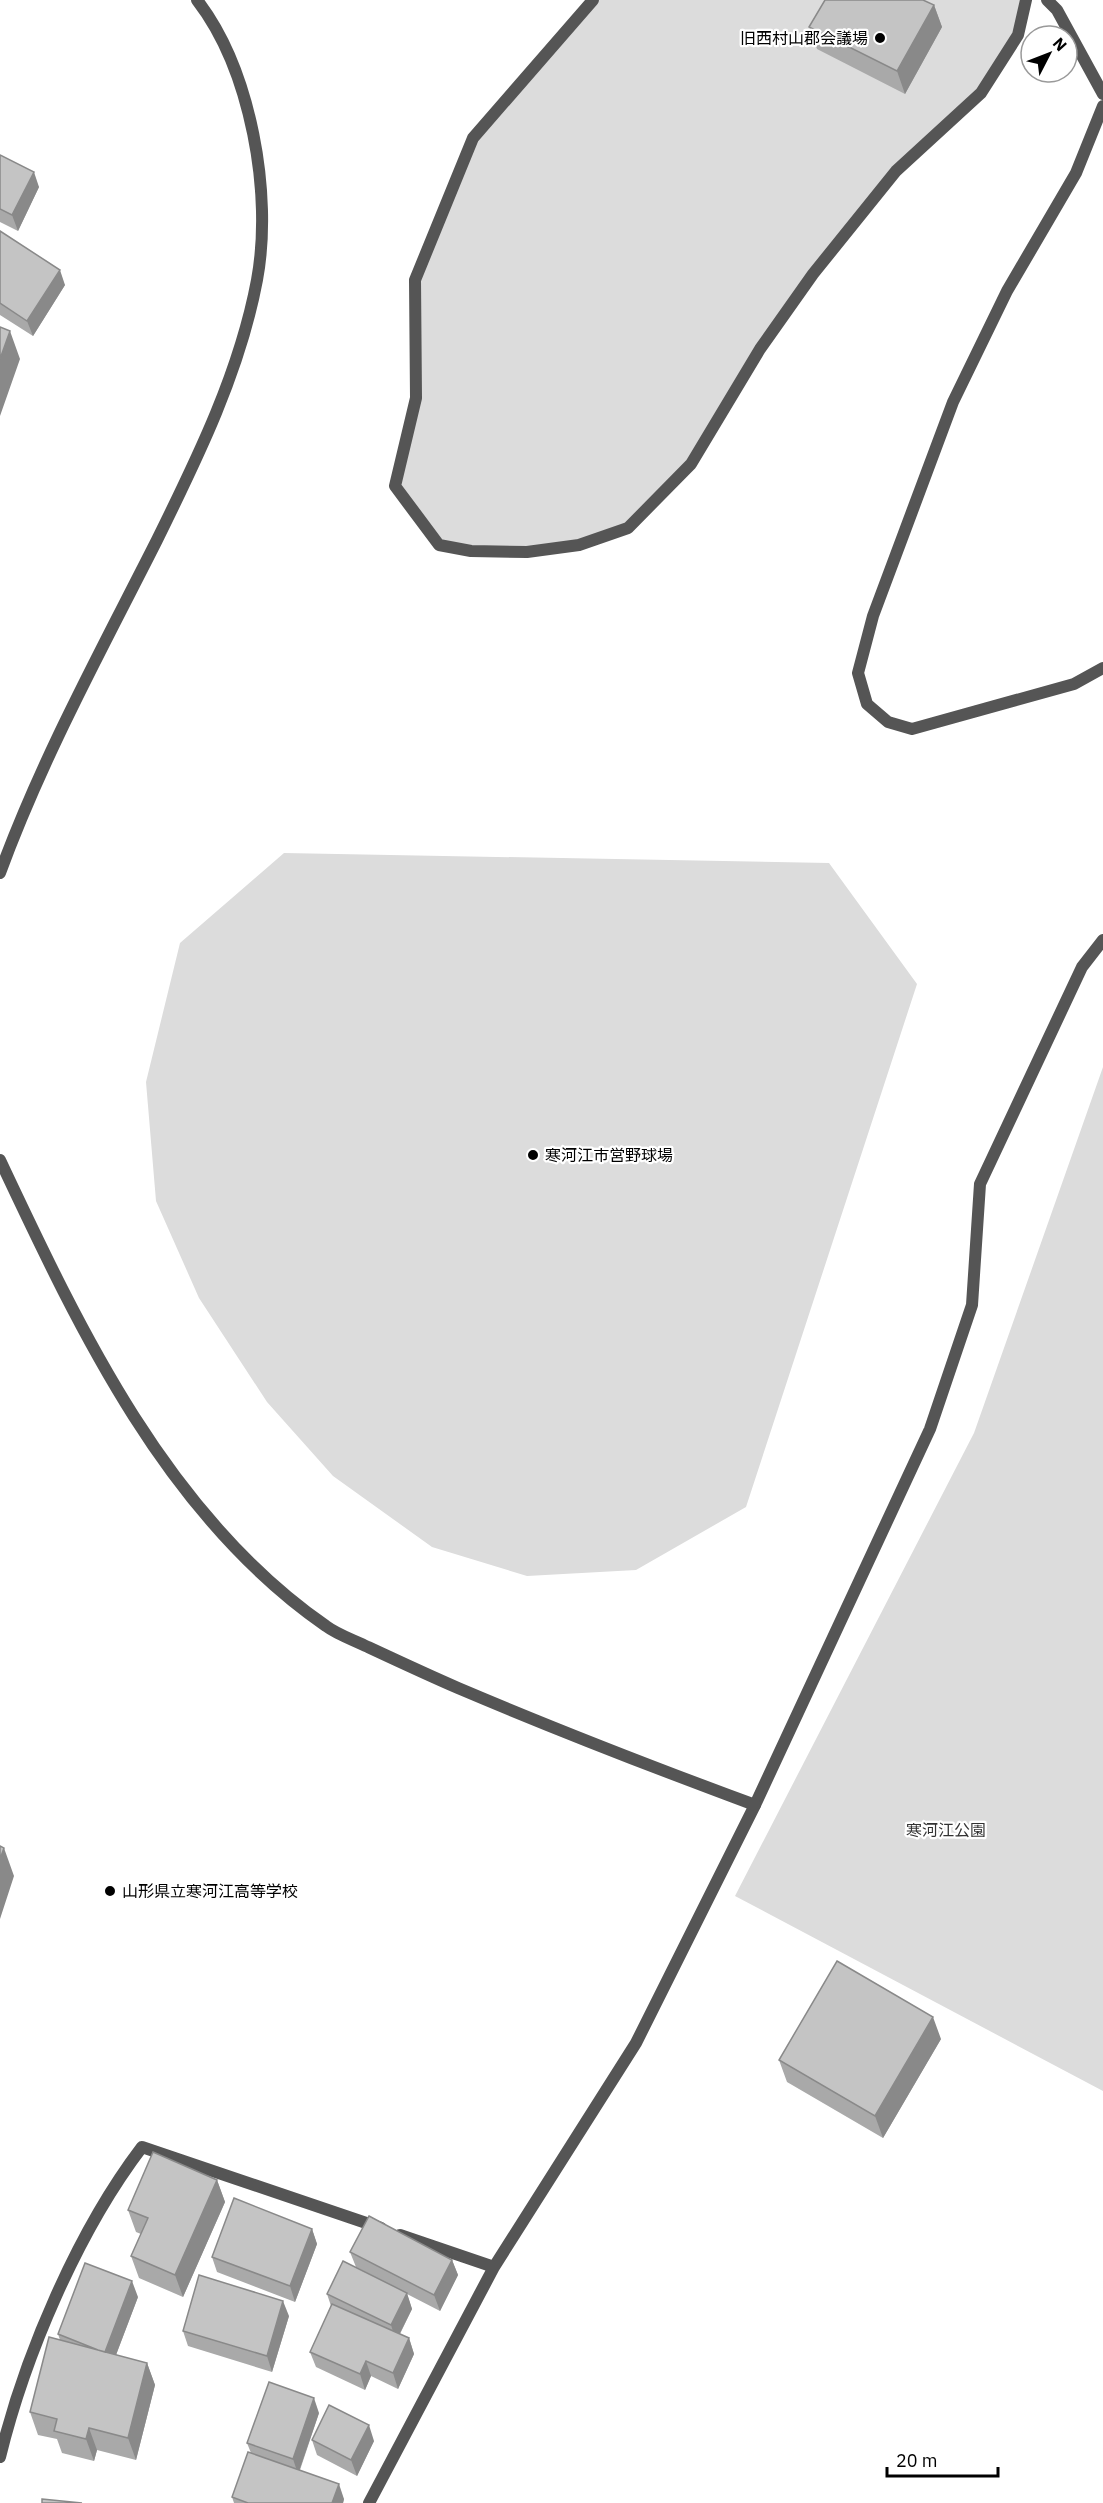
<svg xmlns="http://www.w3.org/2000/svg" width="1103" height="2503" font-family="'IBM Plex Sans','Noto Sans JP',sans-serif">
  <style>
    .green { fill: #dcdcdc }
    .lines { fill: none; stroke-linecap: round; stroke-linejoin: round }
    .lane { stroke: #555; stroke-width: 12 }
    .street { stroke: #555; stroke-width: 12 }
    .wall { fill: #a9a9a9 }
    .shaded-wall { fill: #898989 }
    .building { fill: #c4c4c4; stroke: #898989; stroke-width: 1.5 }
    .poi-dot { fill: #000; stroke: #fff; stroke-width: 2 }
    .labels { text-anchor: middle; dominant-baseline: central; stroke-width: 4.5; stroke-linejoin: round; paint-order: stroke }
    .poi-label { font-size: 16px; fill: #000; stroke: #fff; text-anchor: start }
    .park-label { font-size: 16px; fill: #333; stroke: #fff }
  </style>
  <rect width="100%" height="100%" fill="#fff"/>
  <!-- green -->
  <path class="green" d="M 593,0 L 1026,0 L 1018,35 L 981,93 L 896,171 L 813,274 L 691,464 L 628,528 L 527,552 L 439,545 L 395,486 L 416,398 L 415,280 L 473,138 Z
    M 284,853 L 829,863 L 917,984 L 746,1507 L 636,1570 L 527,1576 L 432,1547 L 333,1476 L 267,1402 L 199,1298 L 156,1201 L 146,1082 L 180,943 Z
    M 1103,1067 L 1103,2091 L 735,1896 L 974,1433 Z"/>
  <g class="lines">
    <!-- lane -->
    <path class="lane" d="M 593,0 L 473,138 L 415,280 L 416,398 L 395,486 L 439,545 L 471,551 L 527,552 L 579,545 L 628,528 L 691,464 L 760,349 L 813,274 L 896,171 L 981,93 L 1018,35 L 1026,0
      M 1047,0 L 1057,10 L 1103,94
      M 1103,106 L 1076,173 L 1007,291 L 953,402 L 873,616 L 858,673 L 867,704 L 888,722 L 912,729 L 1074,684 L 1103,668
      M 400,2235 L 494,2267
      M 0,2457 C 25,2355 78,2231 142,2147 L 381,2228
      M 369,2503 L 494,2267 L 636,2043 L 755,1805 L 930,1429 L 972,1305 L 980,1184 L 1082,967 L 1103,940"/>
    <!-- street -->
    <path class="street" d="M 0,873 C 42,758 102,649 157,540 C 198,457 240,371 257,280 C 273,194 251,70 197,0
      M 0,1160 C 80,1330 167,1516 326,1626 C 338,1635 354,1640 368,1647 C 398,1661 428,1675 458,1688 C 557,1730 655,1768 755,1805"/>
  </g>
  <!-- wall -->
  <path class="wall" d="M 934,5 L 942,27 L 905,94 L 817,49 L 809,27 Z
    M 0,155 L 39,187 L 18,231 L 0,222 Z
    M 0,231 L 65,285 L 33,336 L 0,315 Z
    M 941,2039 L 883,2138 L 787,2082 L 779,2060 Z
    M 217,2180 L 225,2202 L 183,2297 L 139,2278 L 131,2256 L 141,2234 L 136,2232 L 128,2210 Z
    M 312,2229 L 317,2244 L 295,2302 L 217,2272 L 212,2257 Z
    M 350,2252 L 452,2260 L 458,2275 L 440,2311 L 407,2294 L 412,2309 L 400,2334 L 409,2338 L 414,2354 L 398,2389 L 371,2376 L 365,2390 L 316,2367 L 310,2352 L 331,2306 L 327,2294 L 394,2287 L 356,2267 Z
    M 138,2297 L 116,2355 L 147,2363 L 155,2385 L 136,2460 L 97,2450 L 94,2461 L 62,2453 L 57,2439 L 38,2435 L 30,2412 L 60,2340 L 58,2334 Z
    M 289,2316 L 272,2372 L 188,2346 L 183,2331 Z
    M 319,2413 L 300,2470 L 344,2499 L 343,2503 L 234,2503 L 232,2497 L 251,2453 L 247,2443 Z
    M 312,2440 L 374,2441 L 357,2476 L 317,2455 Z"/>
  <!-- shaded-wall -->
  <path class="shaded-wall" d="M 934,5 L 942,27 L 905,94 L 897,71 Z
    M 34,172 L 39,187 L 18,231 L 12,215 Z
    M 60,270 L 65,285 L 33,336 L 27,321 Z
    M 10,331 L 20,359 L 0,416 L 0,359 Z
    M 4,1848 L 14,1876 L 0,1919 L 0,1859 Z
    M 933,2017 L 941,2039 L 883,2138 L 875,2116 Z
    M 217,2180 L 225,2202 L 183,2297 L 175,2275 Z
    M 312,2229 L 317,2244 L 295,2302 L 290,2286 Z
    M 452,2260 L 458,2275 L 440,2311 L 434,2295 Z
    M 132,2281 L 138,2297 L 111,2368 L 105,2353 Z
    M 407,2293 L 412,2309 L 396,2341 L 391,2325 Z
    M 283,2301 L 289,2316 L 272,2372 L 267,2356 Z
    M 409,2338 L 414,2354 L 398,2389 L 393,2373 Z
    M 366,2361 L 371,2376 L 365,2390 L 360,2374 Z
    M 147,2363 L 155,2385 L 136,2460 L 128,2438 Z
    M 314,2398 L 319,2413 L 298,2474 L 293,2459 Z
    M 369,2425 L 374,2441 L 357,2476 L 351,2460 Z
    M 89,2428 L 97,2450 L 94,2461 L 86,2439 Z
    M 339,2484 L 344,2499 L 343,2503 L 332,2503 Z"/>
  <!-- building -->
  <path class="building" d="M 825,0 L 923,0 L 934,5 L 897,71 L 809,27 Z
    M 0,155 L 34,172 L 12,215 L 0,209 Z
    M 0,231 L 60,270 L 27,321 L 0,303 Z
    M 0,327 L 10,331 L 0,359 Z
    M 0,1846 L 4,1848 L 0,1859 Z
    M 837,1961 L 933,2017 L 875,2116 L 779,2060 Z
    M 153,2152 L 217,2180 L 175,2275 L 131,2256 L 148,2218 L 128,2210 Z
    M 234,2198 L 312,2229 L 290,2286 L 212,2257 Z
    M 369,2216 L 452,2260 L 434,2295 L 350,2252 Z
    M 343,2261 L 407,2293 L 391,2325 L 327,2294 Z
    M 85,2263 L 132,2281 L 105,2352 L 98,2350 L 58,2334 Z
    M 199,2275 L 283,2301 L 267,2356 L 183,2331 Z
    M 332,2304 L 409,2338 L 393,2373 L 366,2361 L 360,2374 L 310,2352 Z
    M 49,2337 L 147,2363 L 128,2438 L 89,2428 L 86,2439 L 54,2431 L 57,2419 L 30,2412 Z
    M 269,2382 L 314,2398 L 293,2459 L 247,2443 Z
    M 329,2405 L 369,2425 L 351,2460 L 312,2440 Z
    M 248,2452 L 339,2484 L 332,2503 L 248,2503 L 232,2497 Z
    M 42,2499 L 82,2503 L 42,2503 Z"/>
  <!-- markers -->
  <g class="poi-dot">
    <circle cx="880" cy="38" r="6"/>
    <circle cx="533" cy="1155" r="6"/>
    <circle cx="110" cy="1891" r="6"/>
  </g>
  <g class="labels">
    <!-- poi labels -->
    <g class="poi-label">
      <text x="868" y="38" text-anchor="end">旧西村山郡会議場</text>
      <text x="545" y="1155">寒河江市営野球場</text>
      <text x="122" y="1891">山形県立寒河江高等学校</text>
    </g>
    <!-- park labels -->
    <g class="park-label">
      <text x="946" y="1830">寒河江公園</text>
    </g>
  </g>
  <!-- north arrow -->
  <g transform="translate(1049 54) rotate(48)"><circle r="28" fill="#ffffff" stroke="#999999" stroke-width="1.5"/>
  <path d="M0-4.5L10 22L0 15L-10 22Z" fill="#000000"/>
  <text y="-9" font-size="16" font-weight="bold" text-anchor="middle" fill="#000000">N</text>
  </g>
  <!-- scale -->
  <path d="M887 2467v9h111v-9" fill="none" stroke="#000000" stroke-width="3"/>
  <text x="896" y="2467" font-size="18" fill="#000000" stroke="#ffffff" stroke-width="4.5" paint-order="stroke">20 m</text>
</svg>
